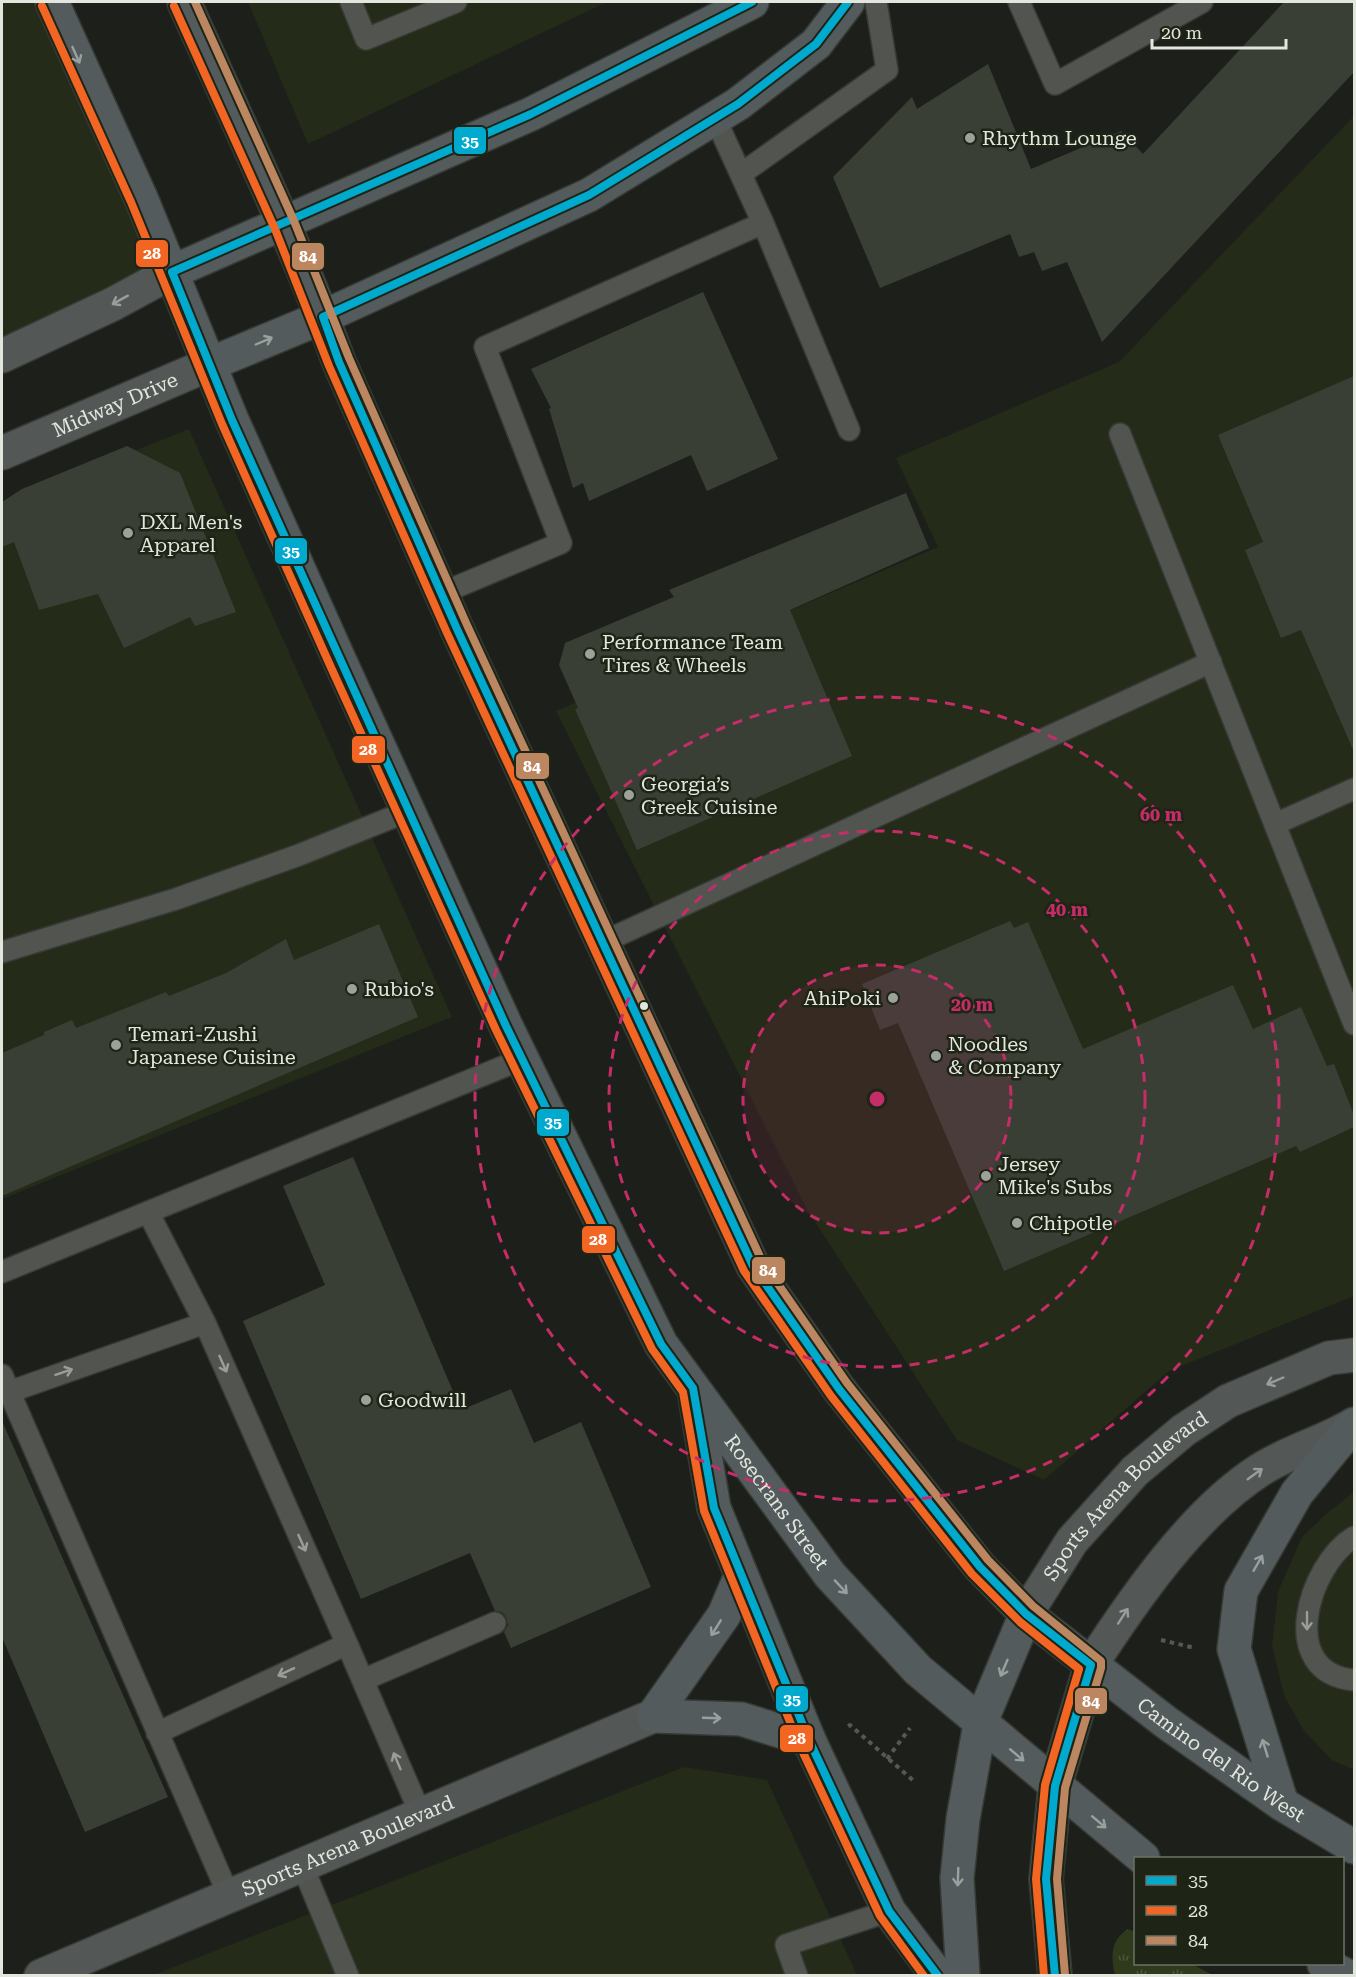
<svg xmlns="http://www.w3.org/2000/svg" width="1356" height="1977" font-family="'Roboto Serif',serif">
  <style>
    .built { fill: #242b18 }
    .grass { fill: url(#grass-tufts) }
    .building { fill: #3a3f35 }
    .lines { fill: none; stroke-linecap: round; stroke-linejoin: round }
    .lane-casing { stroke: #373a34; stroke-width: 24 }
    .secondary-casing { stroke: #373a34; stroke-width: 36 }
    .primary-casing { stroke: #373a34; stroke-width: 36 }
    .path { stroke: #565854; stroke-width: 4; stroke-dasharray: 4.5 4.5; stroke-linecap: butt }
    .lane { stroke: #52554f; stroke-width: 21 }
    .secondary { stroke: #535756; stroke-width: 33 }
    .primary { stroke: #535b5d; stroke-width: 33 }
    .bus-1-casing { stroke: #1e2416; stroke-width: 12 }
    .bus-2-casing { stroke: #1e2416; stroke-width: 12 }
    .bus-3-casing { stroke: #1e2416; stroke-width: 12 }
    .bus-1 { stroke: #00a9ce; stroke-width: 8 }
    .bus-2 { stroke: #f26522; stroke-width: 8 }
    .bus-3 { stroke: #bb8660; stroke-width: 8 }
    .oneway { stroke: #9aa09d }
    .oneway2 { stroke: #9a9e9a }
    .oneway3 { stroke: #9a9e96 }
    .ring { fill: none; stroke: #c52d68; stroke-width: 3; stroke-dasharray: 10 8 }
    .poi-dot { fill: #9da199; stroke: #1e2416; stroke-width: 2 }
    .bus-dot { fill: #e2e6dd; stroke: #1e2416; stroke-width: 2 }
    .labels { text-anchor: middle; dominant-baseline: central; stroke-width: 5; stroke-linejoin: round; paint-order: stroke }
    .poi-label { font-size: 20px; fill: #e2e6dd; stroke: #1e2416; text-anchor: start }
    .street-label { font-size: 20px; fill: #e2e6dd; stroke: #1e2416 }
    .centre { fill: #c52d68; stroke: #1e2416; stroke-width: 3 }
    .ring-label { font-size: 18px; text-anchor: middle; font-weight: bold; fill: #c52d68; stroke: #1e2416; stroke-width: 5; stroke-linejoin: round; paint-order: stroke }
    .line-badge { stroke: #1e2416; stroke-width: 2 }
    .badge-label { font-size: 16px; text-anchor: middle; font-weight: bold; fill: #fff }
  </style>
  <defs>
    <pattern id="grass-tufts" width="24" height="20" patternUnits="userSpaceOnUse" patternTransform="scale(1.5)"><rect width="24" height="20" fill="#2f3a1d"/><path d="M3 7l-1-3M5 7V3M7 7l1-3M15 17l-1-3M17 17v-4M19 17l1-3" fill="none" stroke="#4d563d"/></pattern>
  </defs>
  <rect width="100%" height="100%" fill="#1d201a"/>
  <!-- built -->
  <path class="built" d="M 2,2 L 49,2 L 152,270 L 2,338 Z
    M 248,2 L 607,2 L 308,144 Z
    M 1354,116 L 1354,1296 L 1169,1371 L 1044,1480 L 957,1440 L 808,1211 L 556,711 L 938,547 L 896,458 L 1119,362 Z
    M 189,429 L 452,1017 L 2,1199 L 2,504 Z
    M 1354,1492 L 1354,1770 L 1332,1760 L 1304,1731 L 1284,1695 L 1272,1646 L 1278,1592 L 1302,1537 L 1327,1513 Z
    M 684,1767 L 767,1780 L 857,1975 L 151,1976 Z"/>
  <!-- grass -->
  <path class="grass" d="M 1128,1929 L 1135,1932 L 1136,1964 L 1192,1964 L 1212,1975 L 1115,1975 C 1111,1956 1110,1941 1128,1929 Z"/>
  <!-- building -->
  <path class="building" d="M 1284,2 L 1354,2 L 1354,72 L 1102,342 L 1067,262 L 1042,271 L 1034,252 L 1019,257 L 1010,234 L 880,288 L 833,177 L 912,97 L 917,109 L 988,64 L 1031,169 L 1121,131 L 1143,154 Z
    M 703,292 L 778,459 L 707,491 L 691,455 L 589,501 L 583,483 L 573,488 L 549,409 L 551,408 L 531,369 Z
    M 1354,376 L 1354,752 L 1301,630 L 1281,638 L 1245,550 L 1263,542 L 1218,435 Z
    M 127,446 L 180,473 L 236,612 L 195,626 L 190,617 L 124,648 L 98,594 L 39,610 L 14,542 L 2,547 L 2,502 L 22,489 Z
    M 906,493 L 929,548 L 790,610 L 852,756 L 637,850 L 575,709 L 578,708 L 559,665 L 565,643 L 674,597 L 669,590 Z
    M 1010,921 L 1014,928 L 1028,922 L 1083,1049 L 1233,985 L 1253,1029 L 1301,1007 L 1327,1066 L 1334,1064 L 1354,1115 L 1354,1127 L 1300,1152 L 1296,1146 L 1004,1271 L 898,1023 L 880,1030 L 862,984 Z
    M 379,924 L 418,1017 L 2,1196 L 2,1053 L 44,1035 L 44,1032 L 72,1020 L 76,1028 L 166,992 L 169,996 L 226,973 L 286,939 L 294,960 Z
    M 353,1157 L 461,1410 L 511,1389 L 534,1443 L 581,1422 L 651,1587 L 511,1648 L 504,1632 L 508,1625 L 506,1617 L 502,1612 L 495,1611 L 470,1553 L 361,1599 L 243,1321 L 325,1285 L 283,1186 Z
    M 2,1421 L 168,1797 L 85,1832 L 2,1637 Z"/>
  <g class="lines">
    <!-- lane casing -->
    <g class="lane-casing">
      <path id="lane" d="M 351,2 L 366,39 L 456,2
        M 1019,2 L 1055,84 L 1202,2
        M 741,174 L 887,70 L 876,2
        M 763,223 L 849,430
        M 1120,434 L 1354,1024
        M 442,593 L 561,543 L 485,347 L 763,223 L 715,118
        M 1275,824 L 1354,789
        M 601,943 L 1211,662
        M 2,952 L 176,899 L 299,855 L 408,811
        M 148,1212 L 205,1323
        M 2,1272 L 522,1059
        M 2,1375 L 229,1896
        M 9,1392 L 205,1323 L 347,1644
        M 1354,1537 C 1308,1565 1276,1673 1354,1680
        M 363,1680 L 495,1623
        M 157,1733 L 347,1644 L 421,1815
        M 302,1865 L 348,1976
        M 797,1976 L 786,1945 L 889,1911"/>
    </g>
    <!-- secondary casing -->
    <g class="secondary-casing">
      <g id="secondary">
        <path d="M 2,356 L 113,304 L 172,272"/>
        <path id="s1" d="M 2,453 L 210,364"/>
        <path id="s2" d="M 1026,1614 L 1072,1541 L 1135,1471 L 1184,1430 L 1228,1401 L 1329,1358 L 1354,1355"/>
        <path d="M 1091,1665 C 1133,1600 1194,1512 1260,1470 C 1289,1451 1325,1442 1354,1424"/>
        <path id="s3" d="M 41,1976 L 653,1716"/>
      </g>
    </g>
    <!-- primary casing -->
    <g class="primary-casing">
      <g id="primary">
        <path id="s4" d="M 52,2 L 141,198 L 232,420 L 339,659 L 506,1026 L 661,1344 L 830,1575 L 918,1670 L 1143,1858"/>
        <path id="s5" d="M 184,2 C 237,120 294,239 339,362 L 457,629 L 753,1266 L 839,1389 L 980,1567 L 1026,1614 L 1167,1723 L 1282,1804 L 1354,1847"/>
        <path d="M 172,272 L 531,114 L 752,2"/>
        <path d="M 210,364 L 323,317 L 589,195 L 738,104 L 816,44 L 848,2"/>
        <path d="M 695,1396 L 714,1508 L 809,1740 L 889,1911 L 938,1976"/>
        <path d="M 653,1716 L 724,1615 L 741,1575"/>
        <path d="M 653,1716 L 741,1719 L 809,1740"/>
        <path d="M 1282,1804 L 1234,1649 L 1241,1591 L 1297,1493 L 1352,1426"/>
        <path d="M 1324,1964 L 1347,1976"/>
        <path d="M 963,1976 L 957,1878 L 963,1819 L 980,1724 L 1026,1614"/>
        <path d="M 1055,1976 L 1046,1879 L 1055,1786 L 1091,1665"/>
      </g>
    </g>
    <!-- path -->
    <path class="path" d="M 1161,1640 L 1195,1648
      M 848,1726 L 850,1725 L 916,1783
      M 887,1759 L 910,1728"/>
    <!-- lane -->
    <use href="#lane" class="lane"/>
    <!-- secondary -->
    <use href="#secondary" class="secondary"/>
    <!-- primary -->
    <use href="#primary" class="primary"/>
    <!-- bus-1 casing -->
    <g class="bus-1-casing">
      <path id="bus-1" d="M 752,2 L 531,114 L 172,272 L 232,420 L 506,1026 L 661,1344 L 693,1388 L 714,1508 L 809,1740 L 889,1911 L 938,1976
        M 848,2 L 816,44 L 738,104 L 589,195 L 323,317 L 339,362 L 457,629 L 753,1266 L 839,1389 L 980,1567 L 1026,1614 L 1091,1665 L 1055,1786 L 1046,1879 L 1055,1976"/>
    </g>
    <!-- bus-2 casing -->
    <g class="bus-2-casing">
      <path id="bus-2" d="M 42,6 L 131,202 L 222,424 L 329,663 L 496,1030 L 652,1349 L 683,1392 L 704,1511 L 799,1744 L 880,1916 L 924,1976
        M 174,6 L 275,229 L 329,366 L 447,633 L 744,1271 L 831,1396 L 972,1574 L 1020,1622 L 1079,1669 L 1045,1785 L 1036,1879 L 1044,1976"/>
    </g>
    <!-- bus-3 casing -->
    <g class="bus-3-casing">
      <path id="bus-3" d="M 195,2 L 294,221 L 349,358 L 467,625 L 762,1261 L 847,1383 L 988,1560 L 1033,1606 L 1101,1661 L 1101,1668 L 1065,1788 L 1057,1879 L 1065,1975"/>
    </g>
    <!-- bus-1 -->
    <use href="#bus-1" class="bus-1"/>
    <!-- bus-2 -->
    <use href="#bus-2" class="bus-2"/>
    <!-- bus-3 -->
    <use href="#bus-3" class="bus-3"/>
  </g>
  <!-- one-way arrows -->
  <defs><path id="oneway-shaft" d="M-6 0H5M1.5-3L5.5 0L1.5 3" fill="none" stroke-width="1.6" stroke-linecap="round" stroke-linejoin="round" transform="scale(1.5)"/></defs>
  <g class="oneway">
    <use href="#oneway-shaft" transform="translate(76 55) rotate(66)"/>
    <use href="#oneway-shaft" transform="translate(264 341) rotate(-23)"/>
    <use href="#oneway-shaft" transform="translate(1258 1563) rotate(-60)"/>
    <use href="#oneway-shaft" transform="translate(841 1587) rotate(47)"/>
    <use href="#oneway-shaft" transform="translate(716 1628) rotate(122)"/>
    <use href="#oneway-shaft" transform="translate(1004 1668) rotate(113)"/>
    <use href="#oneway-shaft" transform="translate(712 1718) rotate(2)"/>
    <use href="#oneway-shaft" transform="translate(1265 1748) rotate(-107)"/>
    <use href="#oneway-shaft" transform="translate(1017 1755) rotate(40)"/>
    <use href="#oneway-shaft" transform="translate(1099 1822) rotate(40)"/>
    <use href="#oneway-shaft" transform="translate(958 1877) rotate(92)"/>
  </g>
  <g class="oneway2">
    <use href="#oneway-shaft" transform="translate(120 300) rotate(151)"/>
    <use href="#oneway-shaft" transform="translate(1275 1381) rotate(157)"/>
    <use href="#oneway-shaft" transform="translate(1255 1474) rotate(-36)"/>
    <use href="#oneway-shaft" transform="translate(1123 1616) rotate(-57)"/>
  </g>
  <g class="oneway3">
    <use href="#oneway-shaft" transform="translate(223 1364) rotate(66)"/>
    <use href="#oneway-shaft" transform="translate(64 1372) rotate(-19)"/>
    <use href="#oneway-shaft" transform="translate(302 1543) rotate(66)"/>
    <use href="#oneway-shaft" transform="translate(1307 1621) rotate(90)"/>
    <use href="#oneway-shaft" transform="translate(286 1672) rotate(155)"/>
    <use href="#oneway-shaft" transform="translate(397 1761) rotate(-113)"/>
  </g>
  <!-- distance rings -->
  <circle cx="877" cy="1099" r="134" fill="#c52d68" fill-opacity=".12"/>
  <g class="ring">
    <circle cx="877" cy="1099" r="134"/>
    <circle cx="877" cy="1099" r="268"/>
    <circle cx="877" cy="1099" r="402"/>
  </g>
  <!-- markers -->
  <g class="poi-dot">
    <circle cx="970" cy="138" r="6"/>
    <circle cx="128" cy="533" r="6"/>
    <circle cx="590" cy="654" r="6"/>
    <circle cx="629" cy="795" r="6"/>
    <circle cx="352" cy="989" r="6"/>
    <circle cx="893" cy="998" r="6"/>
    <circle cx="116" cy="1045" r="6"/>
    <circle cx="936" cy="1056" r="6"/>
    <circle cx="986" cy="1176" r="6"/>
    <circle cx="1017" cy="1223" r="6"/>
    <circle cx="366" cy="1400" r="6"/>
  </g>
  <circle class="bus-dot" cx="644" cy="1006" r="5"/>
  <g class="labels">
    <!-- poi labels -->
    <g class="poi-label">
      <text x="982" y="138">Rhythm Lounge</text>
      <text x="140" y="522">DXL Men's<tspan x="140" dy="23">Apparel</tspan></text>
      <text x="602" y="642">Performance Team<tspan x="602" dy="23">Tires &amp; Wheels</tspan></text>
      <text x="641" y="784">Georgia’s<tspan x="641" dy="23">Greek Cuisine</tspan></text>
      <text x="364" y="989">Rubio's</text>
      <text x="881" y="998" text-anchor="end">AhiPoki</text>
      <text x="128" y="1034">Temari-Zushi<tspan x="128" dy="23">Japanese Cuisine</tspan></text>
      <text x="948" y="1044">Noodles<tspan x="948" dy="23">&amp; Company</tspan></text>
      <text x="998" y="1164">Jersey<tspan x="998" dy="23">Mike's Subs</tspan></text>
      <text x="1029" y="1223">Chipotle</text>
      <text x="378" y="1400">Goodwill</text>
    </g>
    <!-- street labels -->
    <g class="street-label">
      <text stroke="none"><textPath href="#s1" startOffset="123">Midway Drive</textPath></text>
      <text stroke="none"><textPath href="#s2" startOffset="156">Sports Arena Boulevard</textPath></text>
      <text stroke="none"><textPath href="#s4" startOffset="1670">Rosecrans Street</textPath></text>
      <text stroke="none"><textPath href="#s5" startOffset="2073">Camino del Rio West</textPath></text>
      <text stroke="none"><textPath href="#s3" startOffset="333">Sports Arena Boulevard</textPath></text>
    </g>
  </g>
  <circle cx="877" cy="1099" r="9" class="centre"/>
  <g class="ring-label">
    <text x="1161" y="821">60 m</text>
    <text x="1067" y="916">40 m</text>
    <text x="972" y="1011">20 m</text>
  </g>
  <g class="line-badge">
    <rect x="453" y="126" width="34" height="29" rx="6" fill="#00a9ce"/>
    <rect x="135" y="239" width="34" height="29" rx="6" fill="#f26522"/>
    <rect x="291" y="242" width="34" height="29" rx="6" fill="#bb8660"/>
    <rect x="274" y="537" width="34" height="28" rx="6" fill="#00a9ce"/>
    <rect x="351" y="735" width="35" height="29" rx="6" fill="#f26522"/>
    <rect x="515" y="752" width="35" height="28" rx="6" fill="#bb8660"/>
    <rect x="536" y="1108" width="34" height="29" rx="6" fill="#00a9ce"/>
    <rect x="581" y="1225" width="35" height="29" rx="6" fill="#f26522"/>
    <rect x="751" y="1256" width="35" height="29" rx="6" fill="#bb8660"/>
    <rect x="775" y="1685" width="34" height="28" rx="6" fill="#00a9ce"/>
    <rect x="1074" y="1687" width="34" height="28" rx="6" fill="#bb8660"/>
    <rect x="779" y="1724" width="35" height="29" rx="6" fill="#f26522"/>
  </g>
  <g class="badge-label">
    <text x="470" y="147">35</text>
    <text x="152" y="259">28</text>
    <text x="308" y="262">84</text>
    <text x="291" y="557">35</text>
    <text x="368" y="755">28</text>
    <text x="532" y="772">84</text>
    <text x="553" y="1128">35</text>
    <text x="598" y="1245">28</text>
    <text x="768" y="1276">84</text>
    <text x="792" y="1705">35</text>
    <text x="1091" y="1707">84</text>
    <text x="797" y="1744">28</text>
  </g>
  <!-- border -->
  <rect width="1356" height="1977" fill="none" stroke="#e2e6dd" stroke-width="6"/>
  <!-- legend -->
  <rect x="1134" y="1857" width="210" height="108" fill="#1e2416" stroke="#6c7266" stroke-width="1.5"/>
  <rect x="1146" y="1876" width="30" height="9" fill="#00a9ce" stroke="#6c7266" stroke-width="1.5"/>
  <text x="1188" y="1887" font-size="18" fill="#e2e6dd">35</text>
  <rect x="1146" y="1906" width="30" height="9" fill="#f26522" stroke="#6c7266" stroke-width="1.5"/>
  <text x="1188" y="1917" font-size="18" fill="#e2e6dd">28</text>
  <rect x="1146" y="1936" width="30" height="9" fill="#bb8660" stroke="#6c7266" stroke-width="1.5"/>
  <text x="1188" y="1947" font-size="18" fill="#e2e6dd">84</text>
  <!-- scale -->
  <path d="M1152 39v9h134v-9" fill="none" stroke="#e2e6dd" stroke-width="3"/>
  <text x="1161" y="39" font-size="18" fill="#e2e6dd" stroke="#1e2416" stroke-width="4.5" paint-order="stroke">20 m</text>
</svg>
